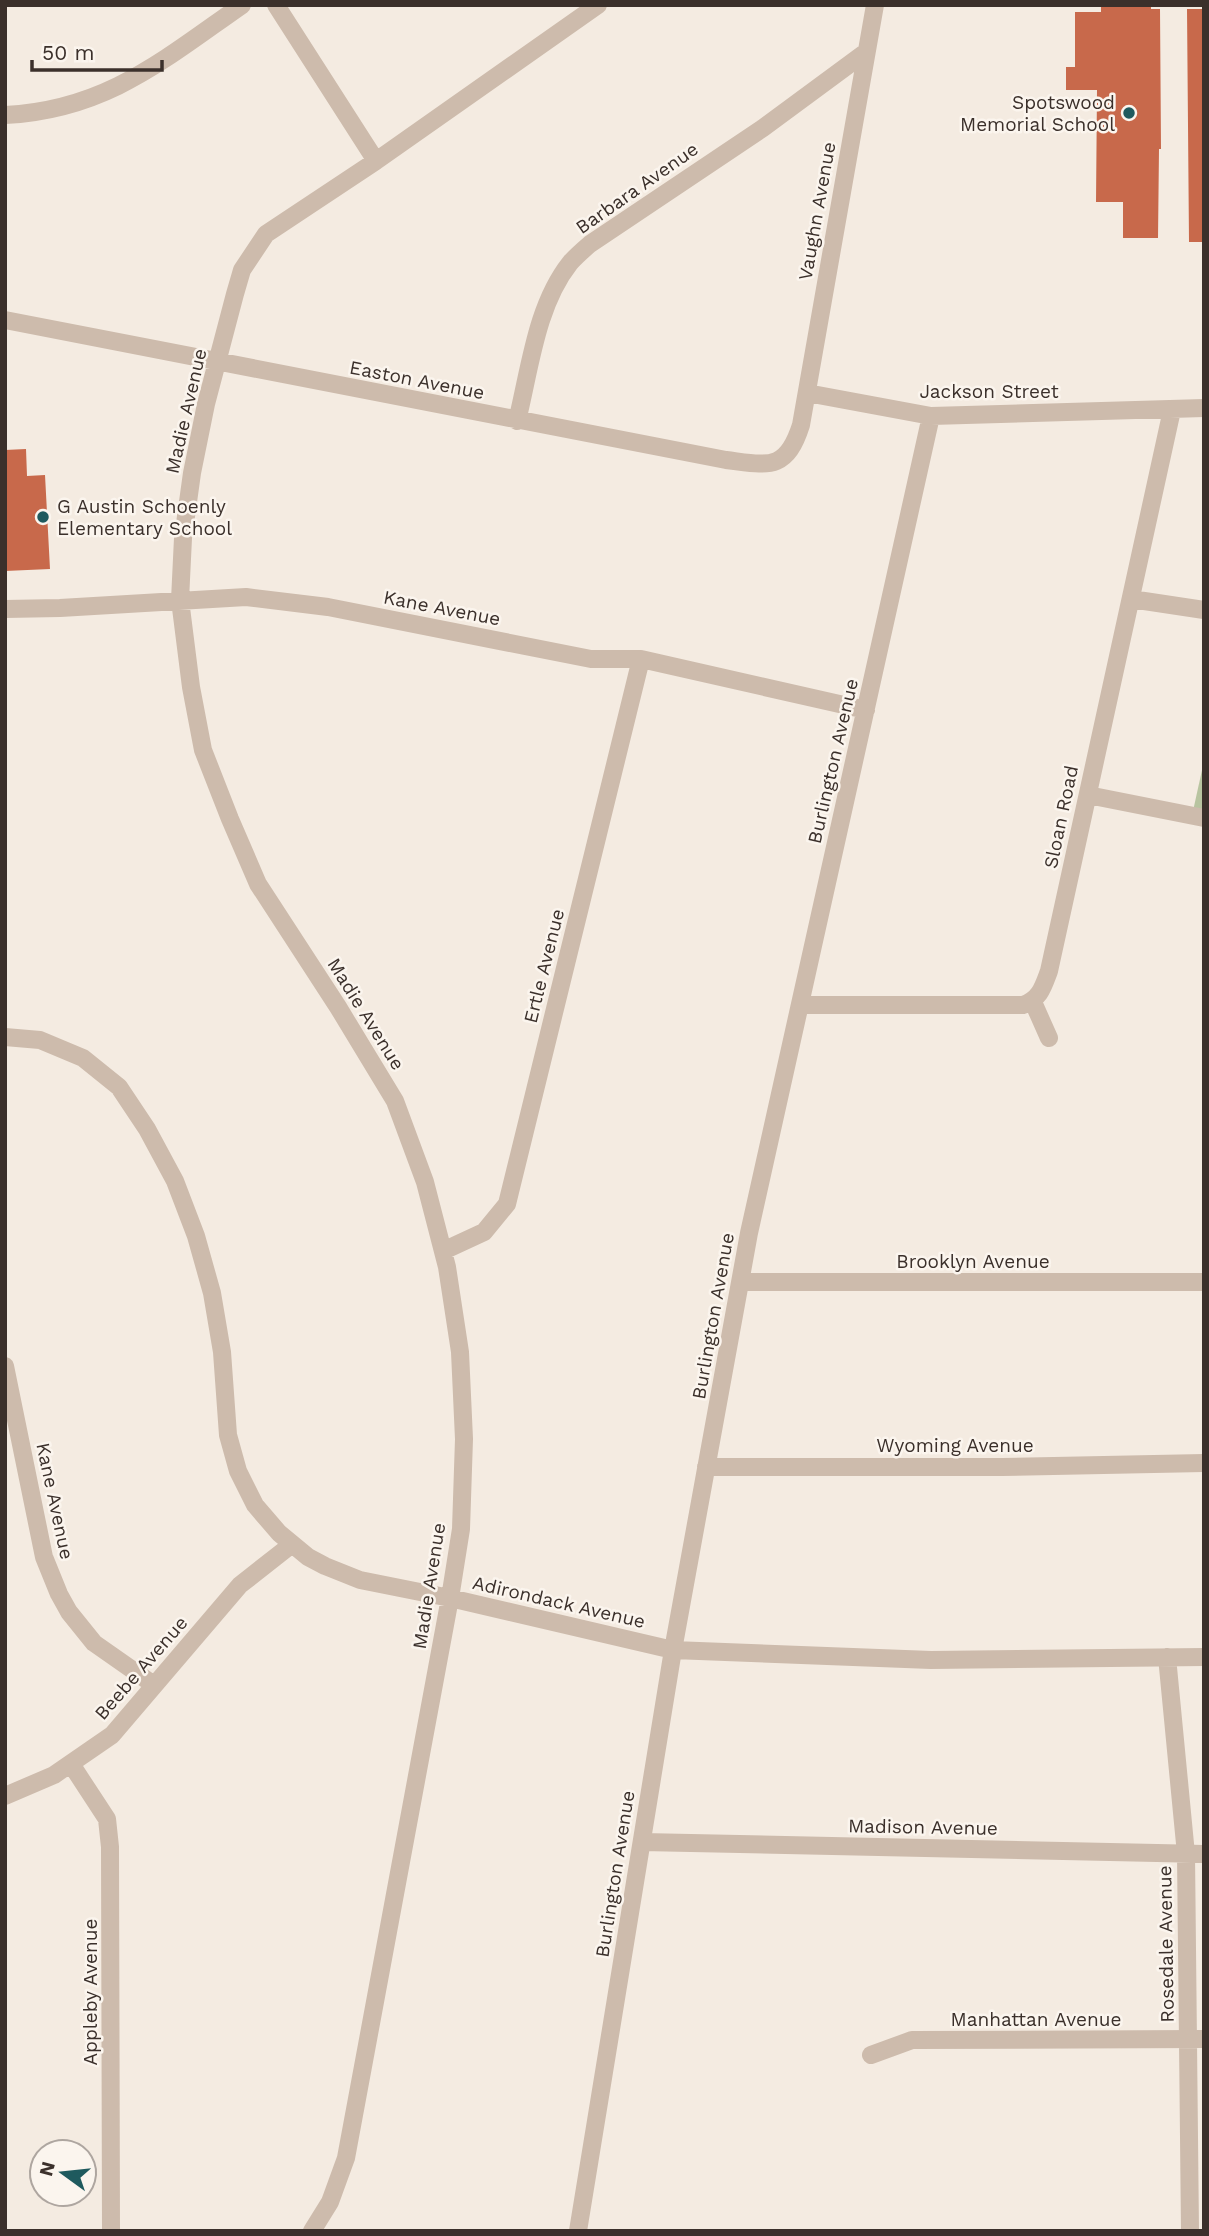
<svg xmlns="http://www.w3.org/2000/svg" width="1209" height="2236" font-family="'Work Sans',sans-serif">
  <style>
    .green { fill: #b8c4a0 }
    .building { fill: #c8694b }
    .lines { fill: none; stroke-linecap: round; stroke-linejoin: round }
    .minor { stroke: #cdbbac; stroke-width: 18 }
    .poi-dot { fill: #1f5a5e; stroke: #fbf5ee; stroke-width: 2.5 }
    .labels { text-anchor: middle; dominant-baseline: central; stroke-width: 5; stroke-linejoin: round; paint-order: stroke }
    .poi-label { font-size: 19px; fill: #3b302b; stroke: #fbf5ee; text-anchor: end }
    .street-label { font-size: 19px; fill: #3b302b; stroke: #fbf5ee }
  </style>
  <rect width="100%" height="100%" fill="#f4ebe1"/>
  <!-- green -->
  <path class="green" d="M 1204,761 L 1204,813 L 1193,811 Z"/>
  <!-- building -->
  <path class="building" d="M 1101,5 L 1151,5 L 1151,9 L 1160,9 L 1161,149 L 1159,149 L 1158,238 L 1123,238 L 1123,202 L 1096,202 L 1097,90 L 1066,90 L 1066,67 L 1075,67 L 1075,12 L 1101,12 Z
    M 1187,9 L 1204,9 L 1204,242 L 1189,242 Z
    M 26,449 L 27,476 L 45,475 L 50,569 L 5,571 L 5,450 Z"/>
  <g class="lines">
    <!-- minor -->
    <path class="minor" d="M 276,5 L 376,161
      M 5,115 C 106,110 163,60 242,5
      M 5,320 L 726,460 C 768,465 786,472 801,425 L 875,5
      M 807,393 L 931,416 L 1204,408
      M 517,421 C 530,369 536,306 570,263 C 576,256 583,250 590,244 L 763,128 L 866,52
      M 1131,599 L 1204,610
      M 5,609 L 60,608 L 246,597 L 328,607 L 591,659 L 641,659 L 866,710
      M 1088,795 L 1204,818
      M 1033,1002 L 1049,1038
      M 800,1005 L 1023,1005 C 1040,999 1043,987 1049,971 L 1172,410
      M 5,1037 L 40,1040 L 83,1058 L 119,1087 L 147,1129 L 175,1181 L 196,1236 L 212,1293 L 222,1352 L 228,1435 L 238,1471 L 255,1505 L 279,1533 L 308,1557 L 325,1566 L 360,1580 L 450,1598 L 673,1650 L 931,1660 L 1204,1657
      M 443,1251 L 484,1232 L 507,1204 L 641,659
      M 742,1282 L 1204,1282
      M 5,1366 L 44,1557 L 59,1594 L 69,1612 L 94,1643 L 154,1685
      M 706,1467 L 1002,1467 L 1204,1463
      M 1167,1657 L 1186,1854 L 1190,2231
      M 71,1764 L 107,1819 L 110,1847 L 111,2231
      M 5,1796 L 54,1775 L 112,1735 L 240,1585 L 291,1545
      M 642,1842 L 1204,1854
      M 871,2055 L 912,2040 L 1204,2039
      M 312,2231 L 330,2202 L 346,2158 L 450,1598 L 461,1529 L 464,1439 L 460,1352 L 447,1267 L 425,1182 L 395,1101 L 338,1007 L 258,884 L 230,819 L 203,750 L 191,687 L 180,600 L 183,538 L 192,473 L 206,404 L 235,294 L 242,270 L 266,234 L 376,161 L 598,5
      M 578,2231 L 673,1650 L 749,1233 L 931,416"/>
  </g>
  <!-- markers -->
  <g class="poi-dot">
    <circle cx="1129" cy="113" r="7"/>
    <circle cx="43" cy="517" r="7"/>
  </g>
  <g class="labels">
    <!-- poi labels -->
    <g class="poi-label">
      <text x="1115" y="102">Spotswood<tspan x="1115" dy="22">Memorial School</tspan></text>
      <text x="57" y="506" text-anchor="start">G Austin Schoenly<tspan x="57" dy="22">Elementary School</tspan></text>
    </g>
    <!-- street labels -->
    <g class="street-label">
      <text transform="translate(637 188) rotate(-35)">Barbara Avenue</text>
      <text transform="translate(817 211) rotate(-80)">Vaughn Avenue</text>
      <text transform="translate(417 380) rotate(11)">Easton Avenue</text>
      <text x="989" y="391">Jackson Street</text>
      <text transform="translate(186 411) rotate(-77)">Madie Avenue</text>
      <text transform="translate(442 608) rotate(11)">Kane Avenue</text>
      <text transform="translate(833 761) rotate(-77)">Burlington Avenue</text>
      <text transform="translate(1061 817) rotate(-78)">Sloan Road</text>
      <text transform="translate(544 966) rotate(-76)">Ertle Avenue</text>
      <text transform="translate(366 1014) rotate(58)">Madie Avenue</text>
      <text x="973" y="1261">Brooklyn Avenue</text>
      <text transform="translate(713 1316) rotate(-80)">Burlington Avenue</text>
      <text x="955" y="1445">Wyoming Avenue</text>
      <text transform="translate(55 1501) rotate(78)">Kane Avenue</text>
      <text transform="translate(429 1586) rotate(-81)">Madie Avenue</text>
      <text transform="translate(559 1602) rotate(13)">Adirondack Avenue</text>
      <text transform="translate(141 1668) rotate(-49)">Beebe Avenue</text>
      <text transform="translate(923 1827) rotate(1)">Madison Avenue</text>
      <text transform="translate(615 1874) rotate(-81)">Burlington Avenue</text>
      <text transform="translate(1166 1944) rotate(-91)">Rosedale Avenue</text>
      <text transform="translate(90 1992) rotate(-90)">Appleby Avenue</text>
      <text x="1036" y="2019">Manhattan Avenue</text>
    </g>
  </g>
  <!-- border -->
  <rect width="1209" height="2236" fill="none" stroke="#3b302b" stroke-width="14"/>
  <!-- north arrow -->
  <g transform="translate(63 2173) rotate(285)"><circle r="33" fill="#fbf5ee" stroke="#aea6a0" stroke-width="2"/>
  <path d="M0-5L12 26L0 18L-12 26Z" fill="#1f5a5e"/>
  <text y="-10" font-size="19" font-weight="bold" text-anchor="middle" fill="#3b302b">N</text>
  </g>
  <!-- scale -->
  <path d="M32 60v10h130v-10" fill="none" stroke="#3b302b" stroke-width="3.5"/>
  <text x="42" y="60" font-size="21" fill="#3b302b" stroke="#fbf5ee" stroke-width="5" paint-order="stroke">50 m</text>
</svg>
